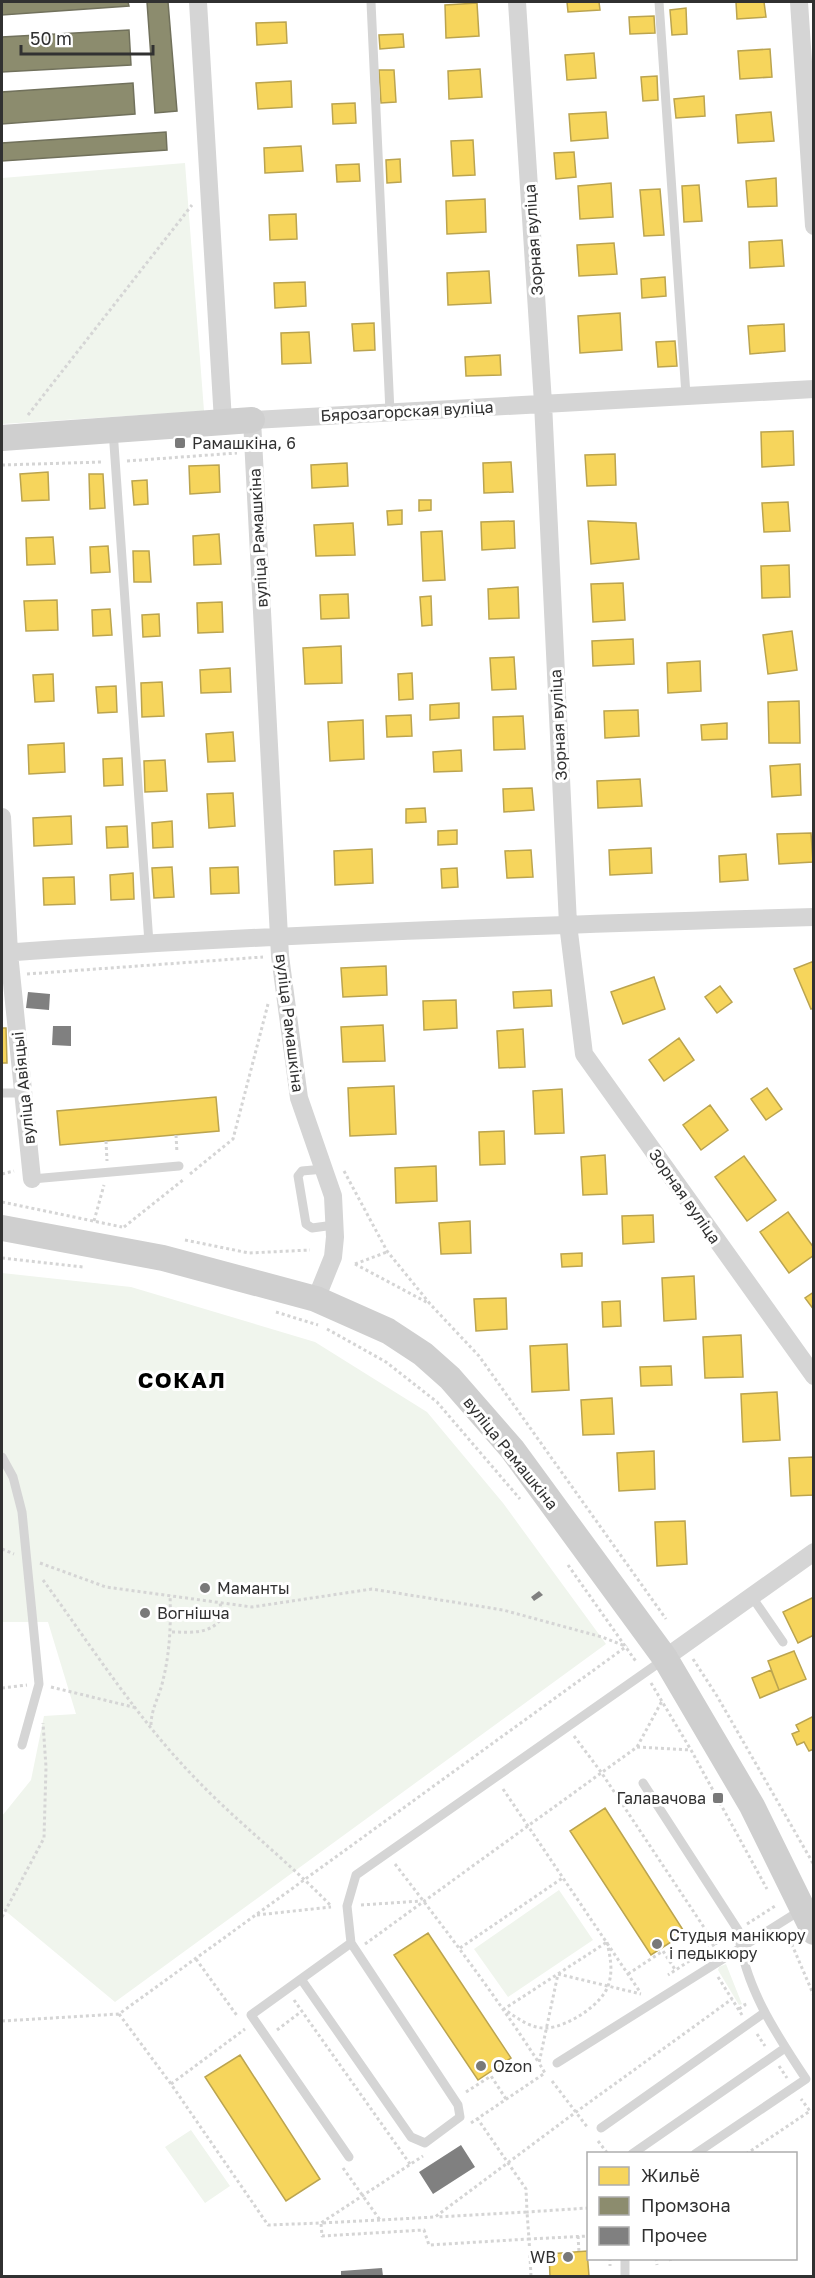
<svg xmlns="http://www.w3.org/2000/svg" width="815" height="2278" font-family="'Golos Text',sans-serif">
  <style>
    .green { fill: #f0f5ed }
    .homes { fill: #f6d55c; stroke: #bba44f; stroke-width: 1.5 }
    .industry { fill: #8c8c6e; stroke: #71715c; stroke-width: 1.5 }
    .building { fill: #808080 }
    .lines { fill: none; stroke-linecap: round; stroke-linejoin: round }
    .path { stroke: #d5d5d5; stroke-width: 3; stroke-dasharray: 3 3; stroke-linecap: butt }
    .lane { stroke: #d5d5d5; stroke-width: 9 }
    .street { stroke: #d5d5d5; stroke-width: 18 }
    .secondary { stroke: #cfcfcf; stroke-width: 26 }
    .poi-dot { fill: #797979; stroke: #fff; stroke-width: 2 }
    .labels { text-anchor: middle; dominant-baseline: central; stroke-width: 6; stroke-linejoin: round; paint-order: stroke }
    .street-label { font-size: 16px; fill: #313131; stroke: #fff }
    .poi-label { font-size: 16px; fill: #313131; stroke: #fff; text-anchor: start }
    .district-label { font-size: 22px; font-weight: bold; letter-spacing: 1.5px; fill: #000; stroke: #fff }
  </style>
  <rect width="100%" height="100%" fill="#fff"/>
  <!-- green -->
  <path class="green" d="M 185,163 L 204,411 L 2,424 L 2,178 Z
    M 2,1273 L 131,1287 L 315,1342 L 427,1412 L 503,1503 L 606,1644 L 115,2002 L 2,1908 L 2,1816 L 31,1780 L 44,1716 L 76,1714 L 48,1622 L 2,1622 Z
    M 559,1890 L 593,1940 L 508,1997 L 474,1949 Z
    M 726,1964 L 742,2004 L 739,2005 L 718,1970 L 719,1967 Z
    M 191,2130 L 230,2186 L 205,2203 L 165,2147 Z"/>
  <!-- homes -->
  <path class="homes" d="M 567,2 L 599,2 L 600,10 L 568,12 Z
    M 736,2 L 764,2 L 766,17 L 737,19 Z
    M 477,3 L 479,36 L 446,38 L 445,5 Z
    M 686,8 L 687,34 L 672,35 L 670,10 Z
    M 654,16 L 655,33 L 630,34 L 629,17 Z
    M 286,22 L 287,43 L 257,45 L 256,23 Z
    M 403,34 L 404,47 L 380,49 L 379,35 Z
    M 770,49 L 772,77 L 740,79 L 738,51 Z
    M 594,53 L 596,78 L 567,80 L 565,55 Z
    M 480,69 L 482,97 L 449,99 L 448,71 Z
    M 379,70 L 394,70 L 396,102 L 381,103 Z
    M 657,76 L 658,100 L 643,101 L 641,77 Z
    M 291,81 L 292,107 L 258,109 L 256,83 Z
    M 704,96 L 705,116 L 676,118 L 674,99 Z
    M 355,103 L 356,123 L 333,124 L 332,104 Z
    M 606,112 L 608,138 L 571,141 L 569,114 Z
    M 771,112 L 774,141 L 738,143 L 736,115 Z
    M 473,140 L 475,175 L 453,176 L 451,141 Z
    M 301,146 L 303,171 L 265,173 L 264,148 Z
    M 574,152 L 576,177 L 556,179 L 554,153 Z
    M 400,159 L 401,182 L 387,183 L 386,160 Z
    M 359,164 L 360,181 L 337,182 L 336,165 Z
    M 776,178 L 777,206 L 748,207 L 746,181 Z
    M 611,183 L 613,217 L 580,219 L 578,186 Z
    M 699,185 L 702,221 L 684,222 L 682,186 Z
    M 660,189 L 664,235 L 644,236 L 640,190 Z
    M 485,199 L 486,232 L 447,234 L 446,201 Z
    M 296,214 L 297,239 L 270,240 L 269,215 Z
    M 782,240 L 784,266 L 750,268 L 749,242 Z
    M 614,243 L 617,274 L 579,276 L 577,245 Z
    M 489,271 L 491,303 L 448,305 L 447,273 Z
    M 665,277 L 666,296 L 642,298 L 641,279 Z
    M 305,282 L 306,306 L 275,308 L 274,283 Z
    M 620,313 L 622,350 L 580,353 L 578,316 Z
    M 374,323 L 375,350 L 354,351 L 352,324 Z
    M 784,324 L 785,351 L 750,354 L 748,326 Z
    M 309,332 L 311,363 L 282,364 L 281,333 Z
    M 675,341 L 677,366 L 658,367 L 656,342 Z
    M 500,355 L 501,375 L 466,376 L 465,357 Z
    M 793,431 L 794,465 L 762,467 L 761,432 Z
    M 615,454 L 616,485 L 587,486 L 585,455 Z
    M 511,462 L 513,492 L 484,493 L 483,463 Z
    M 347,463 L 348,486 L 312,488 L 311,465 Z
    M 219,465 L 220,492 L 190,494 L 189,466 Z
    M 48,472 L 49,500 L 22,501 L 20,474 Z
    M 89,474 L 103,474 L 105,508 L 90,509 Z
    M 147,480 L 148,504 L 134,505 L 132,481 Z
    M 419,500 L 431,500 L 431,510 L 419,511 Z
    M 788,502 L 790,531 L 764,532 L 762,503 Z
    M 402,510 L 402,524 L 388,525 L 387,511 Z
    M 514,521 L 515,548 L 482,550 L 481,522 Z
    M 588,521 L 636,523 L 639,559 L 591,564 Z
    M 353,523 L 355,555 L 316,556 L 314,525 Z
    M 442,531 L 445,580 L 423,581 L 421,532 Z
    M 219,534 L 221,564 L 194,565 L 193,536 Z
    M 53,537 L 55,564 L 27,565 L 26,538 Z
    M 108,546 L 110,572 L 91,573 L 90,547 Z
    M 133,551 L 149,551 L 151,582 L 134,582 Z
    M 789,565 L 790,597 L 762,598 L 761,566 Z
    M 623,583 L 625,620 L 593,622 L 591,584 Z
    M 518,587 L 519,618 L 489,619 L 488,589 Z
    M 348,594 L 349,618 L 321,619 L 320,595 Z
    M 431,596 L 432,625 L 422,626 L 420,597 Z
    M 57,600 L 58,630 L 26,631 L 24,601 Z
    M 222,602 L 223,632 L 198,633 L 197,603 Z
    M 110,609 L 112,635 L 93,636 L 92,610 Z
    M 159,614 L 160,636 L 143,637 L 142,615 Z
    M 792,631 L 797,670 L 768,674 L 763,635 Z
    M 633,639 L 634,664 L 593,666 L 592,641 Z
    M 341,646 L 342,683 L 305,684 L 303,648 Z
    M 514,657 L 516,689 L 492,690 L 490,658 Z
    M 700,661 L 701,691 L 668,693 L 667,663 Z
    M 230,668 L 231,692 L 201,693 L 200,670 Z
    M 412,673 L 413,699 L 399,700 L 398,674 Z
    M 53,674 L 54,701 L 35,702 L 33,675 Z
    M 162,682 L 164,716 L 142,717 L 141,683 Z
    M 116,686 L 117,712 L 98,713 L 96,687 Z
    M 799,701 L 800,743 L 769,743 L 768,702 Z
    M 459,703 L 459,718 L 430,720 L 430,705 Z
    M 638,710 L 639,736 L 605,738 L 604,711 Z
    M 411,715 L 412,736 L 387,737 L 386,716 Z
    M 523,716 L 525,749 L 494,750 L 493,717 Z
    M 363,720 L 364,759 L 330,761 L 328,722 Z
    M 727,723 L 727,739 L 702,740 L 701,725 Z
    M 233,732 L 235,761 L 208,762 L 206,734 Z
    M 64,743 L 65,772 L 29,774 L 28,745 Z
    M 461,750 L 462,771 L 434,772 L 433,752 Z
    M 122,758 L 123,785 L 104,786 L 103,759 Z
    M 165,760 L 167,791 L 145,792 L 144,761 Z
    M 800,764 L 801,795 L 772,797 L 770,766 Z
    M 640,779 L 642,806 L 598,808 L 597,781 Z
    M 532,788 L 534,810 L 504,812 L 503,789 Z
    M 233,793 L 235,826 L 209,828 L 207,794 Z
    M 425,808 L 426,822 L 406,823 L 406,809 Z
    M 71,816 L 72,844 L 34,846 L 33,818 Z
    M 172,821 L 173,847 L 153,848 L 152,823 Z
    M 127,826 L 128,847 L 107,848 L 106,827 Z
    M 457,830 L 457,844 L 438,845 L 438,831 Z
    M 811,833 L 813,862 L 779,864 L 777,834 Z
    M 651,848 L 652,873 L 610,875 L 609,850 Z
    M 372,849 L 373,883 L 335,885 L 334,851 Z
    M 531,850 L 533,877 L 507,878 L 505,851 Z
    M 746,854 L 748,880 L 720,882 L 719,856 Z
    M 172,867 L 174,897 L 154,898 L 152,868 Z
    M 238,867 L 239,893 L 211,894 L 210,868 Z
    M 457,868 L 458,887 L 442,888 L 441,869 Z
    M 133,873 L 134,899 L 111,900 L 110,875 Z
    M 74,877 L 75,904 L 44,905 L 43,878 Z
    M 814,961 L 814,1008 L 811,1009 L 794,969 Z
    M 386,966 L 387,995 L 343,997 L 341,968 Z
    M 654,977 L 665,1009 L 623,1024 L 611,992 Z
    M 720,986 L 732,1002 L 717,1013 L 705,997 Z
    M 551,990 L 552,1006 L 514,1008 L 513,992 Z
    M 456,1000 L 457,1028 L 424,1030 L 423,1001 Z
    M 383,1025 L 385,1061 L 343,1062 L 341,1027 Z
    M 2,1028 L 6,1028 L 7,1063 L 2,1063 Z
    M 523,1029 L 525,1067 L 499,1068 L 497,1031 Z
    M 679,1038 L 694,1060 L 664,1081 L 649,1060 Z
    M 394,1086 L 396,1134 L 350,1136 L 348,1088 Z
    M 767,1088 L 782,1109 L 766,1120 L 751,1099 Z
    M 562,1089 L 564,1133 L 535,1134 L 533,1091 Z
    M 216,1097 L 219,1131 L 60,1145 L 57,1111 Z
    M 710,1105 L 728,1130 L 701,1150 L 683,1125 Z
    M 504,1131 L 505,1164 L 480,1165 L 479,1132 Z
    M 605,1155 L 607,1194 L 583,1195 L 581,1157 Z
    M 744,1156 L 776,1200 L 747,1221 L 715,1177 Z
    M 436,1166 L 437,1201 L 396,1203 L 395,1168 Z
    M 788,1212 L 814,1248 L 814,1255 L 789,1273 L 760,1232 Z
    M 653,1215 L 654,1242 L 623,1244 L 622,1216 Z
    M 470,1221 L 471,1253 L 441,1254 L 439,1223 Z
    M 582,1253 L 582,1266 L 562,1267 L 561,1254 Z
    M 694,1276 L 696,1319 L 664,1321 L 662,1278 Z
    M 814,1292 L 814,1310 L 805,1298 Z
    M 506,1298 L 507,1329 L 476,1331 L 474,1299 Z
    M 620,1301 L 621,1326 L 603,1327 L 602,1302 Z
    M 741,1335 L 743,1377 L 705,1378 L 703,1337 Z
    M 567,1344 L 569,1390 L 532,1392 L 530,1346 Z
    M 671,1366 L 672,1385 L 641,1386 L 640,1367 Z
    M 777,1392 L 780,1440 L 743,1442 L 741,1394 Z
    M 612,1398 L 614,1434 L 583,1435 L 581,1400 Z
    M 654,1451 L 655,1489 L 619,1491 L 617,1453 Z
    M 814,1457 L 814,1495 L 791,1496 L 789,1458 Z
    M 685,1521 L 687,1564 L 657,1566 L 655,1522 Z
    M 814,1597 L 814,1635 L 798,1643 L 783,1612 Z
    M 794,1651 L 806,1679 L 779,1690 L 768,1661 Z
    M 771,1670 L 779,1690 L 760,1698 L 752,1678 Z
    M 814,1716 L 814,1749 L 809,1751 L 804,1742 L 797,1745 L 792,1734 L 799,1731 L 796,1725 Z
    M 605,1808 L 685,1933 L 651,1955 L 570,1831 Z
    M 428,1933 L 511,2058 L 478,2080 L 394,1955 Z
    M 240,2055 L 320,2179 L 286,2201 L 205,2077 Z
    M 587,2251 L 589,2276 L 550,2276 L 549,2254 Z"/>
  <!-- industry -->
  <path class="industry" d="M 2,2 L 128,2 L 129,6 L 2,15 Z
    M 147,2 L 168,2 L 177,111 L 155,113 Z
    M 129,30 L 131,65 L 2,72 L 2,37 Z
    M 133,83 L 135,114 L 2,124 L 2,92 Z
    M 166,132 L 167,150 L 2,161 L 2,143 Z"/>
  <!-- building -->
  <path class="building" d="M 28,992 L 50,994 L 49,1010 L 26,1008 Z
    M 53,1026 L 71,1026 L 71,1046 L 52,1045 Z
    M 539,1591 L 543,1595 L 534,1601 L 531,1597 Z
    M 461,2145 L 475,2167 L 433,2194 L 419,2172 Z
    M 382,2268 L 383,2276 L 341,2276 L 341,2271 Z"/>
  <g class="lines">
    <!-- path -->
    <path class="path" d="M 28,415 L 192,205
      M 127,461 L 237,453
      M 2,465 L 102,462
      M 27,974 L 263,957
      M 176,1135 L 177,1153
      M 106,1141 L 107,1161
      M 344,1171 L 387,1251 L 431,1305 L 479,1356 L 666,1619
      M 2,1174 L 14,1171
      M 190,1174 L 233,1139 L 268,1004
      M 2,1202 L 122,1227
      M 94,1221 L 104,1185
      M 124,1227 L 183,1180
      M 185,1240 L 249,1253 L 310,1250
      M 2,1258 L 83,1267
      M 355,1264 L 430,1304
      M 355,1264 L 387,1252
      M 276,1312 L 318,1325
      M 327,1329 L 386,1362 L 437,1402 L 520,1499
      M 2,1549 L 14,1554
      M 40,1563 L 106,1587 L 252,1607 L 372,1589 L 503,1610 L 602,1637 L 625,1646
      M 568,1565 L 637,1663
      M 43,1580 C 92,1647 139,1721 196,1779 C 239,1824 289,1862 332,1907
      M 172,1632 C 191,1632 209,1635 222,1618 L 220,1602
      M 693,1659 L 717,1696 L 814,1865
      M 651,1683 L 691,1750 L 767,1889
      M 51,1687 L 137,1708
      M 2,1688 L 27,1685
      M 151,1725 C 151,1709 160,1695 163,1680 C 170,1652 171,1624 170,1595
      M 574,1736 L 601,1772 L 715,1944 L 668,1975
      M 637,1747 L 691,1750
      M 503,1789 L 640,1992
      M 395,1864 C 445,1929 494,1993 539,2063
      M 361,1905 L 421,1901
      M 257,1915 L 331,1907
      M 2,1917 L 44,1838 L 46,1767 L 43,1723
      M 747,1924 L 775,1906
      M 787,1933 L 814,1996
      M 607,1942 C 610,1956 613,1969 609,1983 C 604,2004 567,2027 547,2028 C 531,2029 517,2018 504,2009 Z
      M 365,1944 L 637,1747 L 662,1701
      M 715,1944 L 726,1937
      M 460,1948 L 564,1877
      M 196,1959 L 238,2017
      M 628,1974 L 663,1951 L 676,1971
      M 718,1977 L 742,2015
      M 294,2000 L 410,2164
      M 739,2009 L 745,2005 L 744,2002
      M 119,2014 L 171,2084 L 268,2225 L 321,2223 L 423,2156
      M 2,2021 L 119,2014 L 627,1646
      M 277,2030 L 302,2011
      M 757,2034 L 765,2046
      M 779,2066 L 787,2078
      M 552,2081 L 588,2128
      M 171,2084 L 245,2029
      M 466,2092 L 491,2076 L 506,2099
      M 477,2118 L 526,2189 L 527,2212 L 588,2208
      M 471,2123 L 545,2073 L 539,2063 L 558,1974 L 641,1994
      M 598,2141 L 608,2154
      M 746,2154 L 810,2111 L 801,2099
      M 343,2168 L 380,2220 L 435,2217 L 576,2112 L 732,1999
      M 380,2220 L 321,2223 L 322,2236 L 424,2230 L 429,2245 L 529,2239 L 527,2212 L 437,2217
      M 578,2236 L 579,2252
      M 610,2258 L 610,2266
      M 656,2258 L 657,2265
      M 670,2258 L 671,2264
      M 531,2276 L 529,2239 L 588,2236"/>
    <!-- lane -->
    <path class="lane" d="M 371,2 L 390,412
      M 659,2 L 686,395
      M 113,430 L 149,943
      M 2,1093 L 24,1093
      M 324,1169 L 302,1171 L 298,1176 L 306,1224 L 312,1228 L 334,1225
      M 32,1179 L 179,1166
      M 2,1457 L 13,1477 L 22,1512 L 39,1684 L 22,1745
      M 752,1597 L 783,1642
      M 643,1783 L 738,1930 C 744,1986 776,2034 806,2079 L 695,2154
      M 301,1979 L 411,2137 L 425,2143 L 460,2117 L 458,2105 L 351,1943 L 347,1906 L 356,1875 L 663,1660
      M 557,2063 L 801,1910
      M 601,2128 L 764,2013
      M 632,2154 L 785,2048
      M 349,2157 L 251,2015 L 351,1943
      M 625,2258 L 625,2276"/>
    <!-- street -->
    <path class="street" d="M 198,2 L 223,421
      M 517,2 L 543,403 L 568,924 L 584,1054 L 814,1376
      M 799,2 L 814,226
      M 2,817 L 9,953 L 32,1179
      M 2,953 C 272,934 543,925 814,917
      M 316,1299 L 333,1257 L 335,1237 L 333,1196 L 299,1098 L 280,956 L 252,420 L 814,389
      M 665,1658 L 814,1552"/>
    <!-- secondary -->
    <path class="secondary" d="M 2,438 L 252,420
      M 2,1228 L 163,1258 L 316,1299 L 388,1331 L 423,1354 L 450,1378 L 512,1449 L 665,1658 L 752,1806 L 814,1932"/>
  </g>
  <!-- markers -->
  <g class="poi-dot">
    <rect x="174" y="437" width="12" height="12" rx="3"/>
    <circle cx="205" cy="1588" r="6"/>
    <circle cx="145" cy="1613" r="6"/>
    <rect x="712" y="1792" width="12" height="12" rx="3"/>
    <circle cx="657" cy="1944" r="6"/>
    <circle cx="481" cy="2066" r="6"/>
    <circle cx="568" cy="2257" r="6"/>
  </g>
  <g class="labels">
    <!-- street labels -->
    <g class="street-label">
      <text transform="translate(533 240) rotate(-94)">Зорная вуліца</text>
      <text transform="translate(407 411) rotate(-3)">Бярозагорская вуліца</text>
      <text transform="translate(258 538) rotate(-93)">вуліца Рамашкіна</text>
      <text transform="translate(558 725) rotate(-93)">Зорная вуліца</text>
      <text transform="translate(290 1023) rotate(83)">вуліца Рамашкіна</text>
      <text transform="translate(23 1088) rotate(-96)">вуліца Авіяцыі</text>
      <text transform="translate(685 1196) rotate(55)">Зорная вуліца</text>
      <text transform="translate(511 1453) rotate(51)">вуліца Рамашкіна</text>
    </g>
    <!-- poi labels -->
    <g class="poi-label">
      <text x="192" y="443">Рамашкіна, 6</text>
      <text x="217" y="1588">Маманты</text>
      <text x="157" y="1613">Вогнішча</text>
      <text x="706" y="1798" text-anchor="end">Галавачова</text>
      <text x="669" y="1935">Студыя манікюру<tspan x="669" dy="18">і педыкюру</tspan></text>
      <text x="493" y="2066">Ozon</text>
      <text x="556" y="2257" text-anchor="end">WB</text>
    </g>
    <!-- district labels -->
    <g class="district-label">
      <text x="182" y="1379">СОКАЛ</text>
    </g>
  </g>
  <!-- border -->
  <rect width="815" height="2278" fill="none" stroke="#313131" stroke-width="6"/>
  <!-- legend -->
  <rect x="587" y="2152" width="210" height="108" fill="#ffffff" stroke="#adadad" stroke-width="1.5"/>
  <rect x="599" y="2167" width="30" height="18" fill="#f6d55c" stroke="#adadad" stroke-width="1.5"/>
  <text x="641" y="2182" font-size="18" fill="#313131">Жильё</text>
  <rect x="599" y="2197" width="30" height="18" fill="#8c8c6e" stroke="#adadad" stroke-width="1.5"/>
  <text x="641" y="2212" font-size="18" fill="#313131">Промзона</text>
  <rect x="599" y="2227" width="30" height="18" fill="#808080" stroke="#adadad" stroke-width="1.5"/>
  <text x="641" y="2242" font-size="18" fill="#313131">Прочее</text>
  <!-- scale -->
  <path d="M21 45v9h132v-9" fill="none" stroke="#313131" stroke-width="3"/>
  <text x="30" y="45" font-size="18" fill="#313131" stroke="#ffffff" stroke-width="4.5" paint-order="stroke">50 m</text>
</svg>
